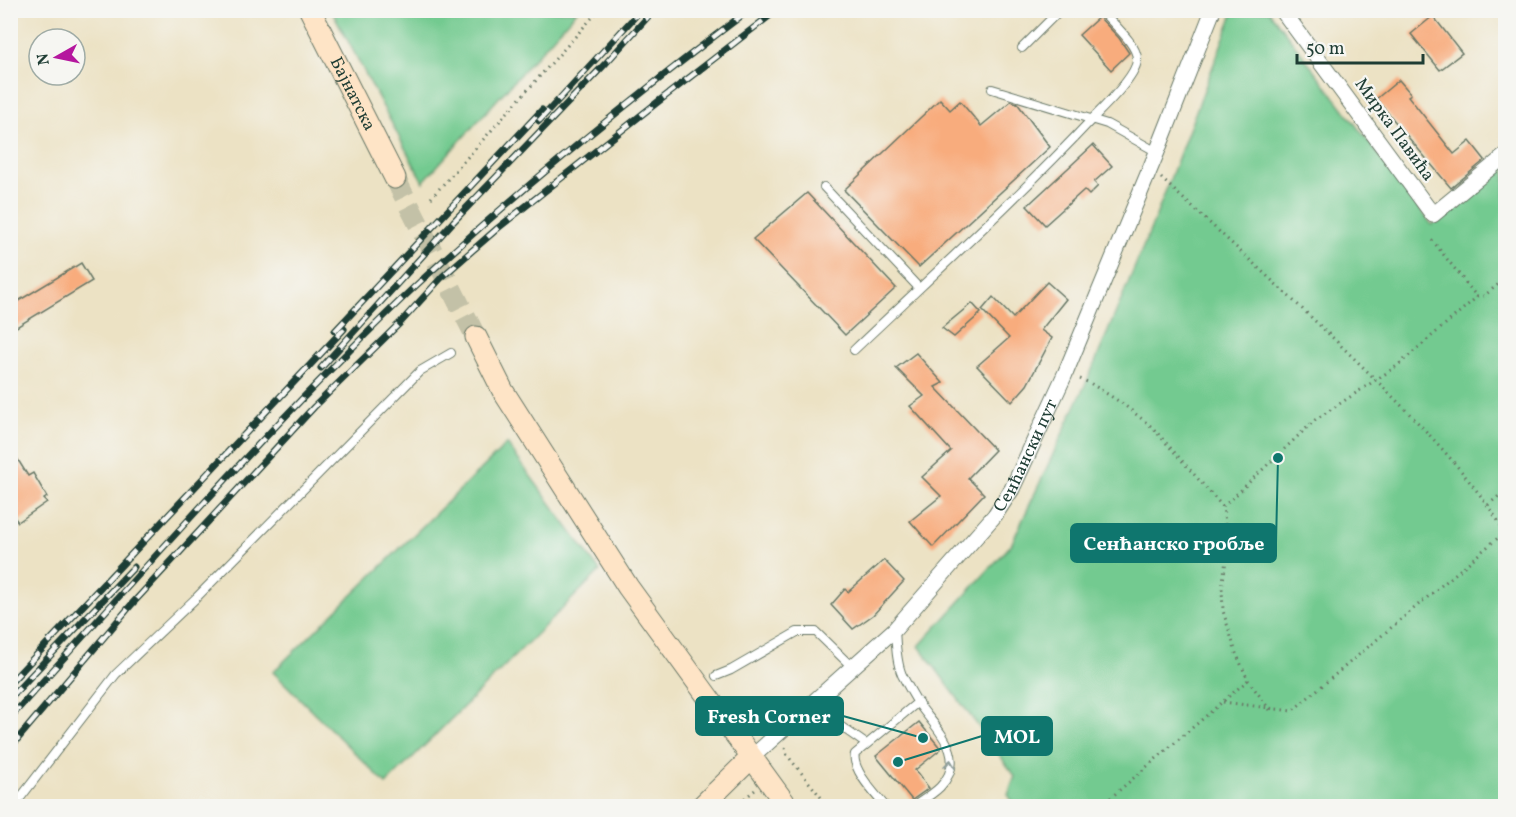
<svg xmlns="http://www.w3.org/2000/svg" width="1516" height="817" font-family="Vollkorn,serif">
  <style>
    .green { fill: #73ca90; stroke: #498462; stroke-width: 1.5 }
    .building { fill: #f8ac7d }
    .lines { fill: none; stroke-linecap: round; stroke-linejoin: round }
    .secondary-tunnel { stroke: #c3c1a7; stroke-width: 21; stroke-dasharray: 21 10; stroke-linecap: butt }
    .lane-casing { stroke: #677766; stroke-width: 10 }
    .street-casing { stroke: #677766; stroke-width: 17 }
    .secondary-casing { stroke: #677766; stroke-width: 23 }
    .path { stroke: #677766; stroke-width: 3; stroke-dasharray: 1.5 4.5; stroke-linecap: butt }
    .lane { stroke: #fff; stroke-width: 8 }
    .street { stroke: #fff; stroke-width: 15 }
    .secondary { stroke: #fee4c6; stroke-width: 21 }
    .rail-casing { stroke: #1f3d34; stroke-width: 7 }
    .rail { stroke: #f6f6f2; stroke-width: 4.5; stroke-dasharray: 14; stroke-linecap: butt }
    .oneway { stroke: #8f9e9a }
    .labels { text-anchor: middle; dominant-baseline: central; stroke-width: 4.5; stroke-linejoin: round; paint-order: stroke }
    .street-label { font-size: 18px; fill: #1f3d34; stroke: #f6f6f2 }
    .leader { fill: none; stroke: #0f766e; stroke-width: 2 }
    .callout-dot { fill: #0f766e; stroke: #f6f6f2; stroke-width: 2 }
    .callout { fill: #0f766e; stroke: #0f766e; stroke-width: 2 }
    .callout-label { font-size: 20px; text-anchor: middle; font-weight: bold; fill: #fff }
  </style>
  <rect width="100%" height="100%" fill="#f6f6f2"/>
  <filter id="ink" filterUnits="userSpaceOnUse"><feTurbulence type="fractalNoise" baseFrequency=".0167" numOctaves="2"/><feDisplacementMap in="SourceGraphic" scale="12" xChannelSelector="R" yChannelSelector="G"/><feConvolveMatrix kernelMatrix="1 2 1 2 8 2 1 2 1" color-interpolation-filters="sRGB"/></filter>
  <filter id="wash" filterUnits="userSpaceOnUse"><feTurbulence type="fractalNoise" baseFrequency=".008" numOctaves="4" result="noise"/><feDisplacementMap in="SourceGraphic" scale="24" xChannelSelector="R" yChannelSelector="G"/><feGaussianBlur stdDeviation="1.35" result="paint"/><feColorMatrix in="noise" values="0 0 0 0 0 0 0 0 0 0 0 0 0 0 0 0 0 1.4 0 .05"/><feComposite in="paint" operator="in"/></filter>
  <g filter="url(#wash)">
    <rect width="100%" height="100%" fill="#ece2c4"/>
    <!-- green -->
    <path class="green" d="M 332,11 L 577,11 L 423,182 Z
      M 1234,11 L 1269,11 L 1432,225 L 1505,166 L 1506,799 L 1497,806 L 1016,806 L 1008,795 L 1015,776 L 919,646 L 1011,545 L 1091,372 L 1156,216 Z
      M 507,444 L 600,571 L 386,784 L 273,672 Z"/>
    <g id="blocks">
      <!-- building -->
      <path class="building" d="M 1433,16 L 1462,53 L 1440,70 L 1411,34 Z
        M 1099,17 L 1119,38 L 1129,53 L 1111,70 L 1079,35 Z
        M 1399,80 L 1411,94 L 1408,96 L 1454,154 L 1470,141 L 1485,160 L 1451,188 L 1376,99 Z
        M 940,99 L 950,110 L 960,101 L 981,126 L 1011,101 L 1017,103 L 1050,147 L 919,267 L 844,190 Z
        M 1093,145 L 1112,166 L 1094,182 L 1098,186 L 1089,195 L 1084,190 L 1045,225 L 1027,206 Z
        M 807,193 L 896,288 L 845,335 L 753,239 Z
        M 81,263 L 92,281 L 10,331 L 10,306 Z
        M 1047,282 L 1066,299 L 1041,330 L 1052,338 L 1027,385 L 1012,402 L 977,366 L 1009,338 L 982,310 L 993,297 L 1013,318 Z
        M 972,303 L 981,313 L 954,337 L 942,328 Z
        M 916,353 L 943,383 L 935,387 L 995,450 L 968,478 L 984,494 L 933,547 L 910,521 L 941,496 L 922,477 L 951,451 L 910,406 L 924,396 L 896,368 Z
        M 10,447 L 28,476 L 33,473 L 47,497 L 44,499 L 47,502 L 18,522 L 10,512 Z
        M 884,560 L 904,581 L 873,615 L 853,629 L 831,605 L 845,589 L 848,592 Z
        M 919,722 L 941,749 L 915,770 L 929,788 L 912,800 L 876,756 Z"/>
    </g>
  </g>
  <g filter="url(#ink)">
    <use href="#blocks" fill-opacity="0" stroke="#677766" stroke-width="1.5"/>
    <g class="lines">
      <!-- secondary-tunnel -->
      <path class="secondary-tunnel" d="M 395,178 L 476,337"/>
      <!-- lane casing -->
      <g class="lane-casing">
        <path id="lane" d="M 1022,48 L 1060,10
          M 992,89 L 1107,124 L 1157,152
          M 824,187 L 919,288
          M 854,350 C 935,273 1017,199 1093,118 C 1105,106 1135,77 1137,61 C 1139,45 1111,22 1101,10
          M 895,629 C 896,644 896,661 902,675 C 907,684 912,694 918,703 C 935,728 970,756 940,787 C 933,794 923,800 914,806
          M 716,676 L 731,670 L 797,632 L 816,632 L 852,667
          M 799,716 L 836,723 L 866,744
          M 14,806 L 116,674 L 196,598 L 420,371 L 451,353
          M 885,806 C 876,795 851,769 855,754 L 918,702"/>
      </g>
      <!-- street casing -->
      <g class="street-casing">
        <g id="street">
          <path d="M 1282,10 L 1433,215 L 1506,155"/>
          <path id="s1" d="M 751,758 L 895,629 L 995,515 L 1012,489 L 1065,374 L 1157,152 L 1213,10"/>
        </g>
      </g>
      <!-- secondary casing -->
      <g class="secondary-casing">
        <g id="secondary">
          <path id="s2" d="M 310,10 L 395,178"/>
          <path d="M 476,337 L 503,391 L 628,587 L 787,806"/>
          <path d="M 702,806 L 751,758"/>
        </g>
      </g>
      <!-- path -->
      <path class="path" d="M 1161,178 C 1231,243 1302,307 1370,374 C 1420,424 1468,472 1506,533
        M 431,198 L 599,10
        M 1432,240 L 1477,297
        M 1080,379 L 1090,383 L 1123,404 L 1152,427 L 1223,507 L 1228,546 L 1222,588 L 1223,611 L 1236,653 L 1248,680 L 1270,710
        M 1488,505 L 1506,490
        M 1223,507 L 1315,420 L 1397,366 L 1477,297 L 1484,296 L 1506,278
        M 1223,702 L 1292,711 L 1505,532
        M 750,725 L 764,725
        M 785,748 L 787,755 L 828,806
        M 735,806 L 755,790
        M 1101,806 L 1248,680"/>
      <!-- lane -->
      <use href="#lane" class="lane"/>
      <!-- street -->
      <use href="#street" class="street"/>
      <!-- secondary -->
      <use href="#secondary" class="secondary"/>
      <!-- rail casing -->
      <g class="rail-casing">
        <path id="rail" d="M 539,121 L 641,10
          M 335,331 L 542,110
          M 321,368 L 453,222 L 606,63 L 654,10
          M 10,683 L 344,329
          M 10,698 L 134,567
          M 10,718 C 123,592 234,466 353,347 C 376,324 399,301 423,279 C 527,183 636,95 749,10
          M 10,748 L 132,604 L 314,407 L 400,323 L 442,277 L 498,228 L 659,101 L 777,10"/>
      </g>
      <!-- rail -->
      <use href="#rail" class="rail"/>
    </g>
    <!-- one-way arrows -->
    <defs><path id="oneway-chevron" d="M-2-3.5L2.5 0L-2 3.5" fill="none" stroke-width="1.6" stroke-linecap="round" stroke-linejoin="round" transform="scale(1.5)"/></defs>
    <use class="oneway" href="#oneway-chevron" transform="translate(950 764) rotate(-83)"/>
  </g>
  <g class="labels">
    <!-- street labels -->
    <g class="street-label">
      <text stroke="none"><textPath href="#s2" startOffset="94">Бајнатска</textPath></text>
      <text transform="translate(1394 130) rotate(54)">Мирка Павића</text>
      <text stroke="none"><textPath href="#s1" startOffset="412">Сенћански пут</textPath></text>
    </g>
  </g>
  <!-- callouts -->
  <path class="leader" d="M1278 458L1276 543M923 738L843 716M898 762L982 736"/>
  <g class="callout-dot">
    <circle cx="1278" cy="458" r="6"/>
    <circle cx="923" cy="738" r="6"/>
    <circle cx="898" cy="762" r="6"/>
  </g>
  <g class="callout">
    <rect x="1071" y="524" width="205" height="38" rx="6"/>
    <rect x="696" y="697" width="147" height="38" rx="6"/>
    <rect x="982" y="717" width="70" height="38" rx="6"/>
  </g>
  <g class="callout-label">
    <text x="1174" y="550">Сенћанско гробље</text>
    <text x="769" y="723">Fresh Corner</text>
    <text x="1017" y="743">MOL</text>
  </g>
  <!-- margin -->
  <rect width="1516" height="817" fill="none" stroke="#f6f6f2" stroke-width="36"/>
  <!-- north arrow -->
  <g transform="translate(57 57) rotate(261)"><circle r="28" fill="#f6f6f2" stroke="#a0aca6" stroke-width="1.5"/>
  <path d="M0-4.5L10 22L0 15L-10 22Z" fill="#b5179e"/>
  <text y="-9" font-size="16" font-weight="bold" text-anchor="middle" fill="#1f3d34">N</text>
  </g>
  <!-- scale -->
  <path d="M1297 54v9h126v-9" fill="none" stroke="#1f3d34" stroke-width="3"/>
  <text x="1306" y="54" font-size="18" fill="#1f3d34" stroke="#f6f6f2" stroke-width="4.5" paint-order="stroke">50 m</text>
</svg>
